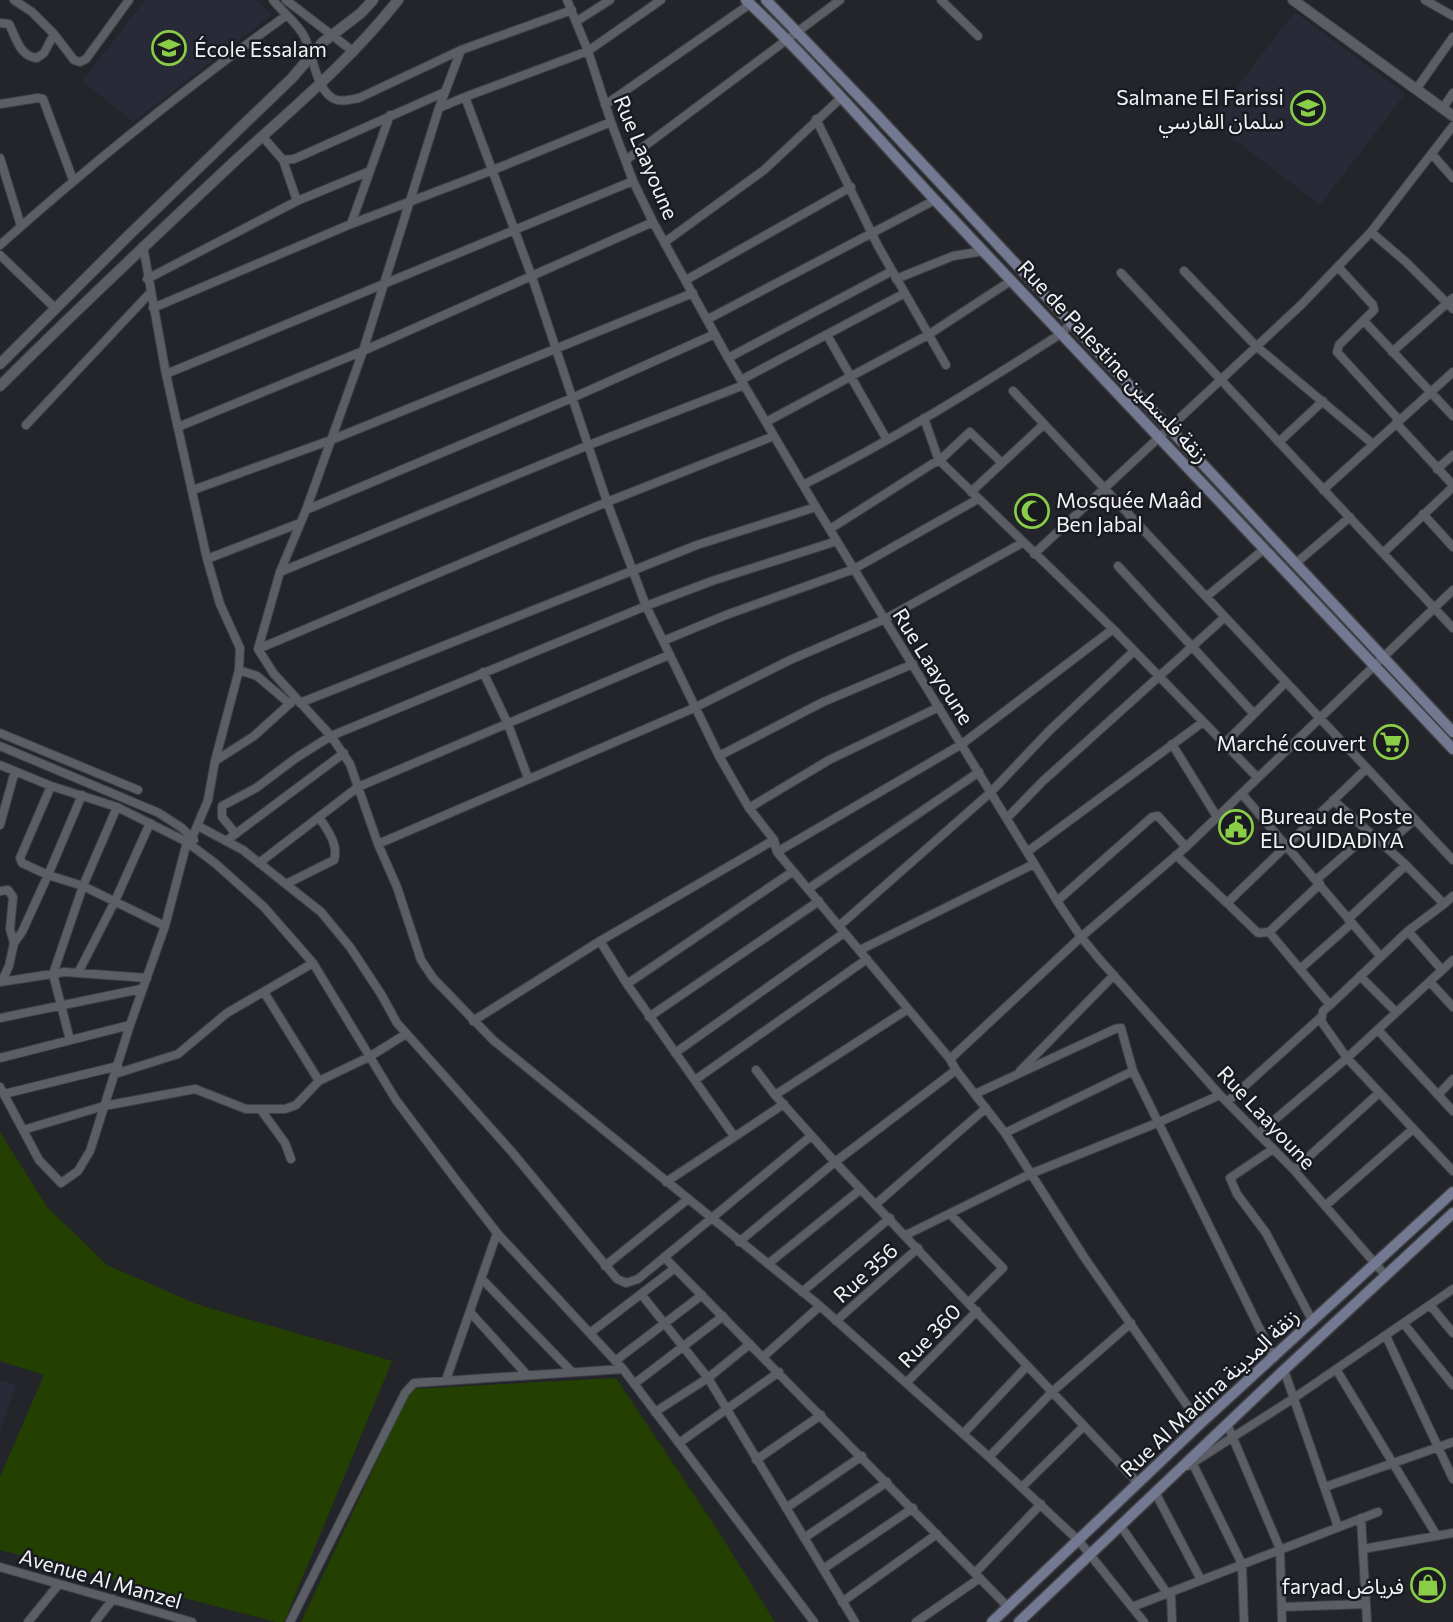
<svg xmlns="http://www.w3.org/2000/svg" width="1453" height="1622" font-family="Commissioner,'Noto Sans Arabic',sans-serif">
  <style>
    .built { fill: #282b37 }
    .green { fill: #234000 }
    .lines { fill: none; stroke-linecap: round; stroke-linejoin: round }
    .minor-casing { stroke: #3e4045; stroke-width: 10 }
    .tertiary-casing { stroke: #3e4045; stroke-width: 12 }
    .secondary-casing { stroke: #3e4045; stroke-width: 13 }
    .minor { stroke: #5c5e65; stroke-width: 8 }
    .tertiary { stroke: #5c5e65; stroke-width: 10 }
    .secondary { stroke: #737990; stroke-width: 10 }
    .labels { text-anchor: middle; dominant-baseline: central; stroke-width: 5; stroke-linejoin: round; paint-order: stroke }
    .poi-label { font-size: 21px; fill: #f1f3f7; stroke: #1a1b21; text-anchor: start }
    .street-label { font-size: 21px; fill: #f1f3f7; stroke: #1a1b21 }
  </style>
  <rect width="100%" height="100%" fill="#23252b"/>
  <!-- built -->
  <path class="built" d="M 145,0 L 257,0 L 272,15 L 133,122 L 82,81 Z
    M 1295,12 L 1405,94 L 1320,205 L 1210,121 Z
    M 0,1380 L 16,1385 L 0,1430 Z"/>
  <!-- green -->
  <path class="green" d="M 0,1132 L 47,1207 L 107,1265 L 196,1304 L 392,1361 L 284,1622 L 276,1622 L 0,1550 L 0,1477 L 44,1375 L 0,1361 Z
    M 616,1378 L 717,1529 L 775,1622 L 301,1622 L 411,1389 Z"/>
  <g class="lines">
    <!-- minor casing -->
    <g class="minor-casing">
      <path id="minor" d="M 14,0 L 32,12 L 54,34
        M 273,0 C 283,13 298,23 305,38 C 313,54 316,94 337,100 C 343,102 352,99 359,98 L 461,50 L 572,10
        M 286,0 L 354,52
        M 567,0 L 588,51 L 611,122 L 633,181 L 653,222 L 728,358 L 816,507 L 1057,901 L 1081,937 L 1100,960 L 1220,1095 L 1294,1170 L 1386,1276
        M 661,0 L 588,51 L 465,97 L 532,277 L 607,502 L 646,606 L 719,756 L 749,808 L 774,840 L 777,852 L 950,1059 L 956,1070 L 1005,1133 L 1084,1257 L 1200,1424
        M 941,0 L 978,36
        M 1425,0 L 1453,16
        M 577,21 L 610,0
        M 0,23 L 9,24 C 16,37 19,56 37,58 L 44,53 L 54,34 L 74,60 L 80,62 L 86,59 L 129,0
        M 461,50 L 439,108 L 363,351 L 306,510 L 280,572 L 258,649 L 274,674 L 331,736 L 350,764 L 378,844 L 397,887 L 421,960 L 433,978 L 493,1040 L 820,1306 L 989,1457 L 1079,1541 L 1144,1622
        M 1417,88 L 1453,37
        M 0,104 L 38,98 L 43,99 L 73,180
        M 605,105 L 750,4
        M 439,108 L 465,97
        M 1443,108 L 1453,93
        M 816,119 L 878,246 L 946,365
        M 262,136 L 283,160 L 294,159 L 445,92
        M 1432,154 L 1453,178
        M 0,158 L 21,226
        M 283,160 L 297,201
        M 626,160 L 840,0
        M 351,224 L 390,115
        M 1371,232 L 1406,262 L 1453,309
        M 665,242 L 764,170 L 842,97
        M 0,245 C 92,163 187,87 287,15
        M 143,246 L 166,374 L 207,559 L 220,604 L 240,648 L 239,670 L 215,761 L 208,800 L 192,838
        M 0,255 L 56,309
        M 1338,267 L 1373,305 L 1374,310 L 1339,345 L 1337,352 L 1399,420
        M 1184,271 L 1256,346 L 1373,444
        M 1121,273 L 1453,628
        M 147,279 L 297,201 L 370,171
        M 896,279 L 953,256 L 984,251
        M 686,280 L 851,187
        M 153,308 L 351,224 L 493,170 L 611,122
        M 708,319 L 935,200
        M 1364,321 L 1453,416
        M 827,335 L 887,440
        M 1392,352 L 1453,298
        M 728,358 L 892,271
        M 166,374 L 633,181
        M 741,380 L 905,293
        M 1013,391 L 1453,860
        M 924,418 L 939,461 L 970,432 L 1002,463
        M 766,422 L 928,335 L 1012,280
        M 1396,423 L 1453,485
        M 26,425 L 150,293
        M 178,427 L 363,351 L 653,222
        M 1279,442 L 1323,401
        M 1437,469 L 1453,455
        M 803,485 C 893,440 978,387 1062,333 L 1070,324
        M 193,490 L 331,440 L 693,293
        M 1323,490 L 1453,372
        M 971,492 L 1043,425
        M 306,510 L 572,398 L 715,334
        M 1423,514 L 1453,547
        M 830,529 L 932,464 L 939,461 L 942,463 L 1113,629 L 1258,778
        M 1383,553 L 1453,487
        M 1034,554 L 1302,304 L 1371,232 L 1453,126
        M 207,559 L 300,523
        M 1295,564 L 1350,517
        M 1118,566 L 1254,714
        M 280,572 L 589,445 L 744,385
        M 1206,597 L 1263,550
        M 663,641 L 726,615 L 854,569 L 978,499
        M 258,649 L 607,502 L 774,436
        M 239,670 L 257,676 L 290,704
        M 483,672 L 508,724 L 528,778
        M 300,703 L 697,545 L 816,507
        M 0,733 L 138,790
        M 1172,744 L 1217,817
        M 1224,744 L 1286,682
        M 0,746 L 159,813 L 182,828 L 194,840
        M 719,756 L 823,702 L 913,664
        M 215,761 L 254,736 L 296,698
        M 0,765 L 51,786 L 117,807 L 187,842 L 216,864 L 264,907 L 313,963 L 396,1100 L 456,1180 L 497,1233 L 623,1369 L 814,1622
        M 51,786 L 20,858 L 22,863 L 48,875 L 83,886 L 165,926
        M 1242,794 L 1381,957
        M 1333,800 L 1406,865 L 1348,919
        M 749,808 L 829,760 L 939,707
        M 1007,818 L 1043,781 L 1225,617
        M 0,825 L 15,771
        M 198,826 L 243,850 L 321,912 L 350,947 L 381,994 L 397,1023 L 512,1152 L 617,1279 L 626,1283 L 638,1279 L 811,1136
        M 236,834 L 222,817 L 222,806 L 256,788 L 296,758 L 331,736 L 646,606 L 712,581 L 837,541
        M 226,841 L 344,753
        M 378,844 L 694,708 L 790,660 L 885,619 L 1022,543
        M 1385,846 L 1415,819
        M 777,852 L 962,744 L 1113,629
        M 1027,852 L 1203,722
        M 1176,855 L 1227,903 L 1367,768
        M 259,863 L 358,787 L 669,655
        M 1406,865 L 1444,904 L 1408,931 L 1330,1005 L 1323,1011 L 1321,1021 L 1347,1058 L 1453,1171
        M 1316,880 L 1370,833
        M 286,884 L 334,860 C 339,844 327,830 319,817
        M 808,889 L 979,772
        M 0,891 L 8,890 L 13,897 L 10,929 L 14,943
        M 1057,901 L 1152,817 L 1158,816 L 1186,847
        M 1227,903 L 1258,933 L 1269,932 L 1320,884
        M 1444,904 L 1453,896
        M 839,926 L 991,792 L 1049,731 L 1134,651
        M 1408,931 L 1442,970
        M 1269,932 L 1330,1005
        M 600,941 L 627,984 L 734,1136
        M 860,950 L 1034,864
        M 1300,969 L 1352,923
        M 78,973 L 115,901 L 150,823
        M 1360,976 L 1396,1012
        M 2,981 L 9,966 L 14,943 L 22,932 L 48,875 L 82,795
        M 0,982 L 65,972 L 147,978
        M 1430,982 L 1453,1007
        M 627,984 L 792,872
        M 264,992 L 319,1081
        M 649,1017 L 819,901
        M 0,1018 L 141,989
        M 473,1021 L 600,941 L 774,840
        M 1378,1030 L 1453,1111
        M 70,1040 L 53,974 L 83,886 L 117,807
        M 675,1053 L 844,933
        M 0,1058 L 130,1025
        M 950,1059 L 1081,937 L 1186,847 L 1453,590
        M 756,1070 L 775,1095 L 835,1162 L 1138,1483
        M 1020,1071 L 1114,975
        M 115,1074 L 178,1054 L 227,1013 L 313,963
        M 695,1080 L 867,959
        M 0,1087 L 39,1160 L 61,1183 L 78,1171 L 90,1151 L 130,1025 L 165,926 L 187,842
        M 4,1094 L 118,1066
        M 975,1094 L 1115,1029 L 1121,1028 L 1133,1071 L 1274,1358
        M 775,1095 L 908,1009
        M 1438,1095 L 1453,1079
        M 1227,1102 L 1320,1018
        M 261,1110 L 285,1143 L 291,1159
        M 23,1130 L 104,1106 L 195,1089 L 246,1109 L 285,1109 L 296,1105 L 319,1081 L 369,1057 L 406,1034
        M 1005,1133 L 1133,1071
        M 1258,1134 L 1347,1058 L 1453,960
        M 1273,1149 L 1230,1178 L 1237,1194 L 1266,1233 L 1313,1322
        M 1294,1170 L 1379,1093
        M 666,1182 L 784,1104
        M 876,1204 L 986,1108
        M 1325,1206 L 1413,1129
        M 951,1215 L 1003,1268 L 969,1302
        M 906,1235 L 1030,1174 L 1157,1123 L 1220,1095
        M 739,1242 L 835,1162 L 956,1070
        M 664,1257 L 1008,1607
        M 768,1264 L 861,1189
        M 605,1266 L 688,1199
        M 481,1278 L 572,1372
        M 802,1292 L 890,1218
        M 641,1294 L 708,1378 L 855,1622
        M 1430,1305 L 1453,1333
        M 470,1312 L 527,1375
        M 836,1321 L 918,1248
        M 1404,1324 L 1453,1385
        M 590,1333 L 675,1268
        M 1386,1336 L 1453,1479
        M 763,1357 L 820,1306
        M 615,1361 L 702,1295
        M 1336,1369 L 1437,1536
        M 1284,1370 L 1338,1527
        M 446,1380 L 497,1233
        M 906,1383 L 977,1311
        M 634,1384 L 723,1316
        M 655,1412 L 708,1378 L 750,1344
        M 1227,1424 L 1280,1549 L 1282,1622
        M 963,1434 L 1027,1366
        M 679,1443 L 779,1372
        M 989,1457 L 1052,1392 L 1131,1323
        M 1190,1458 L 1242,1564 L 1244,1622
        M 756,1460 L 821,1415
        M 1188,1466 L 1294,1398 L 1453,1289
        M 1022,1487 L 1084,1426
        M 1325,1487 L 1453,1442
        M 1155,1492 L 1201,1580
        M 786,1508 L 862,1456
        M 1361,1518 L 1367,1622
        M 1120,1525 L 1167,1593
        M 804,1538 L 887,1482
        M 1363,1549 L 1453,1533
        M 0,1567 L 192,1622
        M 823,1569 L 913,1508
        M 975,1573 L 1041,1504
        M 1171,1592 L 1172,1622
        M 842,1602 L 937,1534
        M 1132,1607 L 1378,1512
        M 1282,1607 L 1366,1604
        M 28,1622 L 59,1584
        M 95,1622 L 113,1599
        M 290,1622 L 405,1393 L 414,1383 L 623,1369
        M 916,1622 L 980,1578"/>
    </g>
    <!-- tertiary casing -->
    <g class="tertiary-casing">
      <path id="tertiary" d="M 1293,0 L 1453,116
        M 0,364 L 130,234 L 292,78 L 323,42 L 361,13 L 373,0
        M 0,386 C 77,309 156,235 235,161 C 292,109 351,60 398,0"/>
    </g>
    <!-- secondary casing -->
    <g class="secondary-casing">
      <path id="secondary" d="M 746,0 C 813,63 873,133 935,200 L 1453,749
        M 766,0 L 872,110 L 1453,732
        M 992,1622 L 1200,1424 L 1453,1192
        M 1019,1622 L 1284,1370 L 1453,1213"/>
    </g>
    <!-- minor -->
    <use href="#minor" class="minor"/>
    <!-- tertiary -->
    <use href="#tertiary" class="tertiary"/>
    <!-- secondary -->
    <use href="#secondary" class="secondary"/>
  </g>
  <!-- icons -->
  <defs>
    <g id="school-ring" transform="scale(1.75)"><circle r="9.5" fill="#1a1b21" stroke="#8ace47" stroke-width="1.5"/><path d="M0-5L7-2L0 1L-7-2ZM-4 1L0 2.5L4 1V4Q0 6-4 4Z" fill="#8ace47"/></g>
    <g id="mosque-ring" transform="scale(1.75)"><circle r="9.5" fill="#1a1b21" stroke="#8ace47" stroke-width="1.5"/><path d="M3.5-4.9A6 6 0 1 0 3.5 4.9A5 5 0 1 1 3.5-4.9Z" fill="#8ace47"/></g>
    <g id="supermarket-ring" transform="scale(1.75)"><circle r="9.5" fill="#1a1b21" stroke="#8ace47" stroke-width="1.5"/><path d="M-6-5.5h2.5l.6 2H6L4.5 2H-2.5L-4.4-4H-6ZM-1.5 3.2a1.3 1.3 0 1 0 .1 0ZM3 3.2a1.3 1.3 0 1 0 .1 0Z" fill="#8ace47"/></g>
    <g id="civic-ring" transform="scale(1.75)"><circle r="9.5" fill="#1a1b21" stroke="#8ace47" stroke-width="1.5"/><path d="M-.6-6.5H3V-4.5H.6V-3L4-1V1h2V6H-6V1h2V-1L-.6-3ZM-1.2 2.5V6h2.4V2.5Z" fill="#8ace47"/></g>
    <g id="shop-ring" transform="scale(1.75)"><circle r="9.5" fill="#1a1b21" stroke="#8ace47" stroke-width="1.5"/><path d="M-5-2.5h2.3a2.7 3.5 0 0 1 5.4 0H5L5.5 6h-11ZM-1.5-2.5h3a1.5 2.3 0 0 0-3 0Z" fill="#8ace47"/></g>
  </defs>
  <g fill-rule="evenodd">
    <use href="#school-ring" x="169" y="48"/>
    <use href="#school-ring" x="1308" y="108"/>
    <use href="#mosque-ring" x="1032" y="511"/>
    <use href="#supermarket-ring" x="1391" y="742"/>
    <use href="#civic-ring" x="1236" y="827"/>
    <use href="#shop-ring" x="1428" y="1585"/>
  </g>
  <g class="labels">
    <!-- poi labels -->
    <g class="poi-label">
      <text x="194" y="48">École Essalam</text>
      <text x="1284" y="96" text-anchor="end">Salmane El Farissi<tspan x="1284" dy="24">سلمان الفارسي</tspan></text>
      <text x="1056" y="499">Mosquée Maâd<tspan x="1056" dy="24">Ben Jabal</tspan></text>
      <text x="1366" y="742" text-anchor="end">Marché couvert</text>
      <text x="1260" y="815">Bureau de Poste<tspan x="1260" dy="24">EL OUIDADIYA</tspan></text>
      <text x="1404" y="1585" text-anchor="end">faryad فرياض</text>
    </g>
    <!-- street labels -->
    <g class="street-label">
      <text transform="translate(647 157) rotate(67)">Rue Laayoune</text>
      <text transform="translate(1114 361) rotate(47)">Rue de Palestine زنقة فلسطين</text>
      <text transform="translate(934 666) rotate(58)">Rue Laayoune</text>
      <text transform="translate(1267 1117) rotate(47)">Rue Laayoune</text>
      <text transform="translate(865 1272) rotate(-42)">Rue 356</text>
      <text transform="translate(929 1335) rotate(-46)">Rue 360</text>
      <text transform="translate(1209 1392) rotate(-43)">Rue Al Madina زنقة المدينة</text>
      <text transform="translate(101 1578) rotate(16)">Avenue Al Manzel</text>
    </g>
  </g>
</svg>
